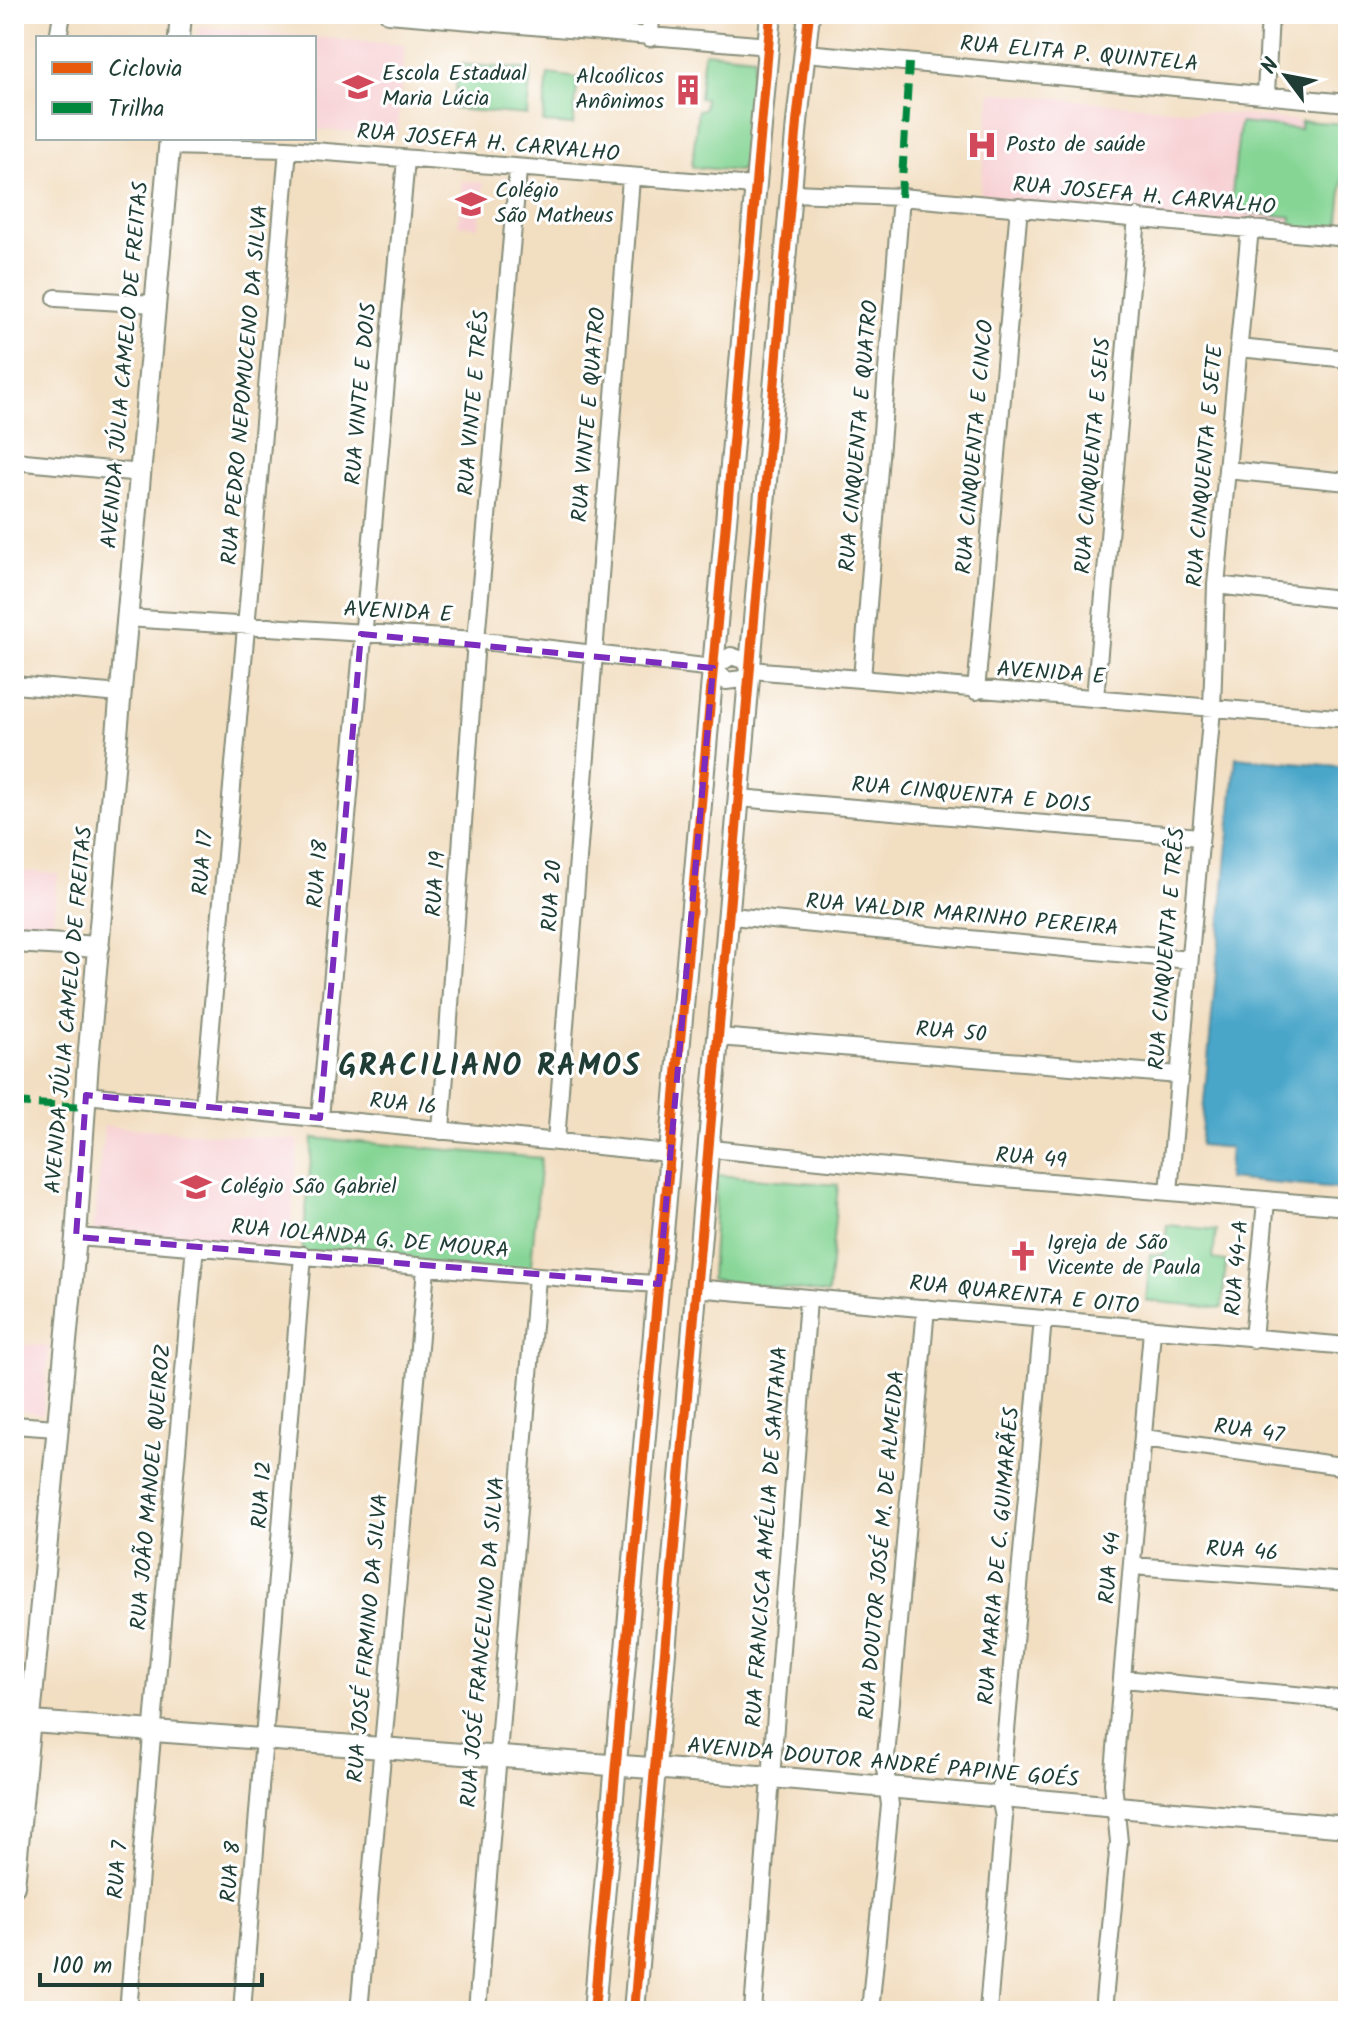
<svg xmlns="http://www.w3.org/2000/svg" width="1362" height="2025" font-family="Kalam,sans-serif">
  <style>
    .built { fill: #f7cfd2 }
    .green { fill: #86d595; stroke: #528964; stroke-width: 2 }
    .water { fill: #4aa6c9; stroke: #34727e; stroke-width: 2 }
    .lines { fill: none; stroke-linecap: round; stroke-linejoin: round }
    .minor-casing { stroke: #888e7a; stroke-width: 20 }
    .tertiary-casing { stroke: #888e7a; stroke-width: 24 }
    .minor { stroke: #fff; stroke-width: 16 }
    .tertiary { stroke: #fff; stroke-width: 20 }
    .quiet { stroke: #00873e; stroke-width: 8; stroke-dasharray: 16 8; stroke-linecap: butt }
    .cycleway-casing { stroke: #fff; stroke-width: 15 }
    .cycleway { stroke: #e8590c; stroke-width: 10 }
    .marked { fill: none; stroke: #7b2cbf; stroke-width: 6; stroke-dasharray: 16 10; stroke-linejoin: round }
    .labels { text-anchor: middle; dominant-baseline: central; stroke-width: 6; stroke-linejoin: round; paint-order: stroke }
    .street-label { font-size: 22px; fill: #1f3d34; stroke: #fff }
    .poi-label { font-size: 22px; fill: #1f3d34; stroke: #fff; text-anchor: start }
    .district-label { font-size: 30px; font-weight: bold; letter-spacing: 2px; fill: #1f3d34; stroke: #fff }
  </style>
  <rect width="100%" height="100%" fill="#fff"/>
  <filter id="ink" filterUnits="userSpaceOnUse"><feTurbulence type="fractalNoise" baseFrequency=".0125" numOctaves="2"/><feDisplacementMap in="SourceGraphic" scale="16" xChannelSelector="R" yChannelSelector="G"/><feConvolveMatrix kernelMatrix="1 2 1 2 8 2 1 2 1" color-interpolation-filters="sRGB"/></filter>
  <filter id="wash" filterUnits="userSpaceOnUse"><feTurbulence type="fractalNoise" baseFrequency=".006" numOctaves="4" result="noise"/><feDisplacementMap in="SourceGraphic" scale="32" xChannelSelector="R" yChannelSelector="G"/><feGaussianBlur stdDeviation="1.8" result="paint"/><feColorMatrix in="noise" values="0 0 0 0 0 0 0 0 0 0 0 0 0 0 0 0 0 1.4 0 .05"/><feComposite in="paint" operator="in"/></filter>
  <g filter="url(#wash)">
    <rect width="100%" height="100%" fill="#f2dec1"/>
    <!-- built -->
    <path class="built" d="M 198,27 L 405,45 L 397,136 L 314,129 L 314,38 L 198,38 Z
      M 991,92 L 1301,121 L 1291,230 L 979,202 Z
      M 462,181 L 484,183 L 479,227 L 458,225 Z
      M 14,870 L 58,874 L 52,930 L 14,925 Z
      M 104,1126 L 299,1140 L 289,1248 L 93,1234 Z
      M 22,1344 L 49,1346 L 43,1414 L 18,1410 Z"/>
    <!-- green -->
    <path class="green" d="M 704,52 L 754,57 L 743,168 L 738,171 L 692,167 L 698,110 L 704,109 L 705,99 L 699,98 Z
      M 458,64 L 531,70 L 527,115 L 454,109 Z
      M 548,74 L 578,78 L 573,125 L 543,123 Z
      M 1301,121 L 1348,124 L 1338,233 L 1291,230 L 1292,217 L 1230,211 L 1240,123 L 1300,129 Z
      M 313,1138 L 541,1158 L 530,1275 L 302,1254 Z
      M 717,1175 L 838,1185 L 828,1294 L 711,1279 Z
      M 1167,1225 L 1216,1230 L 1213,1259 L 1226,1261 L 1222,1308 L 1146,1301 L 1150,1254 L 1164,1255 Z"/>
    <!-- water -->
    <path class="water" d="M 1236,757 L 1348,767 L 1348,1190 L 1227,1179 L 1230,1148 L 1200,1145 Z"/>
  </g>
  <g filter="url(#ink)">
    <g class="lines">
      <!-- minor casing -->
      <g class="minor-casing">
        <path id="minor" d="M 388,14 L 769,46
          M 58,38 L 62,14
          M 650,38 L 651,14
          M 806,53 L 1348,103
          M 1266,94 L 1270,14
          M 169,146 L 288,149 L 754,186
          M 791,193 L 901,197 L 1348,238
          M 56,298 L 154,304
          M 1239,348 L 1348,359
          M 14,461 L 142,473
          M 1227,470 L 1348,482
          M 1216,585 L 1348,600
          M 126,618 L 476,640 L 713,668
          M 713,668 L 731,656 L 743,660 L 751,670 L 1348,719
          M 713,668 L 726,681 L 743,679 L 751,670
          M 862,679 L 901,197
          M 14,685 L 121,694
          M 976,691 L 1019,207
          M 1095,698 L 1137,217
          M 739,798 L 1199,837
          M 731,916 L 1189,960
          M 719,1037 L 1179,1075
          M 86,1095 L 668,1153
          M 204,1106 L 288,149
          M 320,1118 L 406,159
          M 441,1131 L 476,640 L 518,170
          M 556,1141 L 631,178
          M 711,1149 L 956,1174 L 1348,1207
          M 1169,1192 L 1212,709 L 1216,585 L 1250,228
          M 76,1237 C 271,1251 464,1273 659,1284
          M 695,1288 L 1348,1346
          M 1253,1339 L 1266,1201
          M 14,1425 L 56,1428
          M 1144,1438 L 1348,1467
          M 1133,1566 L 1348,1582
          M 1124,1679 L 1348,1700
          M 128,2011 L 195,1245
          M 242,2011 L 303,1255
          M 359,2011 L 426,1269
          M 477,2011 L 537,1277
          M 753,2011 L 808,1300
          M 870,2011 L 890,1805 L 885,1768 L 926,1308
          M 988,2011 L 1004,1817 L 1000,1798 L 1043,1319
          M 1103,2011 L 1119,1842 L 1113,1783 L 1152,1331"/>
      </g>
      <!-- tertiary casing -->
      <g class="tertiary-casing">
        <path id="tertiary" d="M 179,38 L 181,14
          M 14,942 L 99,947
          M 32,1722 L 772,1777 L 1348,1827
          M 14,1886 L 76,1237 L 88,1061 L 170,138
          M 594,2011 L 771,14
          M 634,2011 C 685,1381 748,752 797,122 L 809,14"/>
      </g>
      <!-- minor -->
      <use href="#minor" class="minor"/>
      <!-- tertiary -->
      <use href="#tertiary" class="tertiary"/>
      <!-- quiet -->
      <path class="quiet" d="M 901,197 L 909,63
        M 14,1103 L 85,1107"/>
      <!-- cycleway casing -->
      <g class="cycleway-casing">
        <path id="cycleway" d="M 594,2011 L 771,14
          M 634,2011 C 685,1381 748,752 797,122 L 809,14"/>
      </g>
      <!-- cycleway -->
      <use href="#cycleway" class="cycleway"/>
    </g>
  </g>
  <!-- marked area -->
  <path class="marked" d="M 361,634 L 713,668 L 659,1284 L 76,1237 L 86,1095 L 320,1118 Z"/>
  <!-- icons -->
  <defs>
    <g id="school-bare" transform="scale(2.4)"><path d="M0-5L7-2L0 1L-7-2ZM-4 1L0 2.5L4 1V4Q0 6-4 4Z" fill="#d1495b" stroke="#fff" stroke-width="2.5" paint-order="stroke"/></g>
    <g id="building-bare" transform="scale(2.4)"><path d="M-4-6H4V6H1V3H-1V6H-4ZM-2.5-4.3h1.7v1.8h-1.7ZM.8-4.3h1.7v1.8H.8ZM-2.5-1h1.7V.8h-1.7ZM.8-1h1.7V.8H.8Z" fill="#d1495b" stroke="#fff" stroke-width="2.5" paint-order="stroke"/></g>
    <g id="hospital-bare" transform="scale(2.4)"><path d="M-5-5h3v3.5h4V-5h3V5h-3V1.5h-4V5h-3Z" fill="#d1495b" stroke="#fff" stroke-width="2.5" paint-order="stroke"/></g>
    <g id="church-bare" transform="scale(2.4)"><path d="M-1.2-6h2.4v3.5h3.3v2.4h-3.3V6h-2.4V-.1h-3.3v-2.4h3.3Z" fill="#d1495b" stroke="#fff" stroke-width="2.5" paint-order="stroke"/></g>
  </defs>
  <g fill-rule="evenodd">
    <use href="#school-bare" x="358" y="87"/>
    <use href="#building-bare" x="688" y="90"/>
    <use href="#hospital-bare" x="982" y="145"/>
    <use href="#school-bare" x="471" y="204"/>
    <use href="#school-bare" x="196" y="1187"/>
    <use href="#church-bare" x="1023" y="1256"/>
  </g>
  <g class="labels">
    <!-- street labels -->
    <g class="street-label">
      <text transform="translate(1079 55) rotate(5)">RUA ELITA P. QUINTELA</text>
      <text transform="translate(488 144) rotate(5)">RUA JOSEFA H. CARVALHO</text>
      <text transform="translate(1144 197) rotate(5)">RUA JOSEFA H. CARVALHO</text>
      <text transform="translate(126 365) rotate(-85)">AVENIDA JÚLIA CAMELO DE FREITAS</text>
      <text transform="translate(246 385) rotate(-85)">RUA PEDRO NEPOMUCENO DA SILVA</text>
      <text transform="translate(362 394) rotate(-85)">RUA VINTE E DOIS</text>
      <text transform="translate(475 403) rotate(-85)">RUA VINTE E TRÊS</text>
      <text transform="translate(590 415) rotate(-85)">RUA VINTE E QUATRO</text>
      <text transform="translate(860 436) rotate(-85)">RUA CINQUENTA E QUATRO</text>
      <text transform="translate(976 447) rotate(-85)">RUA CINQUENTA E CINCO</text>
      <text transform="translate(1094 456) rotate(-85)">RUA CINQUENTA E SEIS</text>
      <text transform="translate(1206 466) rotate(-85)">RUA CINQUENTA E SETE</text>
      <text transform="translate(398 613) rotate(3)">AVENIDA E</text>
      <text transform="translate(1051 674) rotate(4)">AVENIDA E</text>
      <text transform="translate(971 796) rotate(5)">RUA CINQUENTA E DOIS</text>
      <text transform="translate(204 863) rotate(-85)">RUA 17</text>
      <text transform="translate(319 874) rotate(-85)">RUA 18</text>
      <text transform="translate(437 884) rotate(-86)">RUA 19</text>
      <text transform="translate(553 896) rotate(-86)">RUA 20</text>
      <text transform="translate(962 916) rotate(5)">RUA VALDIR MARINHO PEREIRA</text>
      <text transform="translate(1168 949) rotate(-85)">RUA CINQUENTA E TRÊS</text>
      <text transform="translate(70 1010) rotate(-85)">AVENIDA JÚLIA CAMELO DE FREITAS</text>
      <text transform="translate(951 1033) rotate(5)">RUA 50</text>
      <text transform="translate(403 1105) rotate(6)">RUA 16</text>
      <text transform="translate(1031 1159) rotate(5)">RUA 49</text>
      <text transform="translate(370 1240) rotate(5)">RUA IOLANDA G. DE MOURA</text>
      <text transform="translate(1238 1268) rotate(-85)">RUA 44-A</text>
      <text transform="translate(1024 1296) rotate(6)">RUA QUARENTA E OITO</text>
      <text transform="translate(1249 1432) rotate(8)">RUA 47</text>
      <text transform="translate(152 1487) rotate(-85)">RUA JOÃO MANOEL QUEIROZ</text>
      <text transform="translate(263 1495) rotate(-86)">RUA 12</text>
      <text transform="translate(768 1537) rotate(-86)">RUA FRANCISCA AMÉLIA DE SANTANA</text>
      <text transform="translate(883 1545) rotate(-85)">RUA DOUTOR JOSÉ M. DE ALMEIDA</text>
      <text transform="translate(1242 1552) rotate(4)">RUA 46</text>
      <text transform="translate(1000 1556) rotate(-85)">RUA MARIA DE C. GUIMARÃES</text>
      <text transform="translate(1111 1568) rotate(-85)">RUA 44</text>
      <text transform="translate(369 1638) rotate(-85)">RUA JOSÉ FIRMINO DA SILVA</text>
      <text transform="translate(484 1642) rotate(-85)">RUA JOSÉ FRANCELINO DA SILVA</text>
      <text transform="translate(883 1764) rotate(5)">AVENIDA DOUTOR ANDRÉ PAPINE GOÉS</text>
      <text transform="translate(119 1870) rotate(-85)">RUA 7</text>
      <text transform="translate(232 1872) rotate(-85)">RUA 8</text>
    </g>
    <!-- poi labels -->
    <g class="poi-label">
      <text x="382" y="74">Escola Estadual<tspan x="382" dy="25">Maria Lúcia</tspan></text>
      <text x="664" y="77" text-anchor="end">Alcoólicos<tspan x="664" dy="25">Anônimos</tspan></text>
      <text x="1006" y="145">Posto de saúde</text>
      <text x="495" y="191">Colégio<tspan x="495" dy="25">São Matheus</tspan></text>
      <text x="220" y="1187">Colégio São Gabriel</text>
      <text x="1047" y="1243">Igreja de São<tspan x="1047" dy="25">Vicente de Paula</tspan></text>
    </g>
    <!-- district labels -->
    <g class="district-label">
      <text x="490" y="1067">GRACILIANO RAMOS</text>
    </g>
  </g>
  <!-- margin -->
  <rect width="1362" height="2025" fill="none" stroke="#fff" stroke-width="48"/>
  <!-- legend -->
  <rect x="36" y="36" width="280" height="104" fill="#ffffff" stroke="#a5b1ae" stroke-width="2"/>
  <rect x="52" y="62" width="40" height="12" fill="#e8590c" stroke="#a5b1ae" stroke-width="2"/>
  <text x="108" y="76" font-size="24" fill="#1f3d34">Ciclovia</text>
  <rect x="52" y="102" width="40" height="12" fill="#00873e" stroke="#a5b1ae" stroke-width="2"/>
  <text x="108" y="116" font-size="24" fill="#1f3d34">Trilha</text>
  <!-- north arrow -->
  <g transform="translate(1286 76) rotate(302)" stroke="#ffffff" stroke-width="6" paint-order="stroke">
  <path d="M0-6L14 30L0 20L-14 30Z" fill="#1f3d34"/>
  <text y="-12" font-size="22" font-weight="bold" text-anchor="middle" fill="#1f3d34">N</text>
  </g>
  <!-- scale -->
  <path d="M40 1973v12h222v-12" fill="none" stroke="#1f3d34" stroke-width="4"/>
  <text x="52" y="1973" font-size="24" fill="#1f3d34" stroke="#ffffff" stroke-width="6" paint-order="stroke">100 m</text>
</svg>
